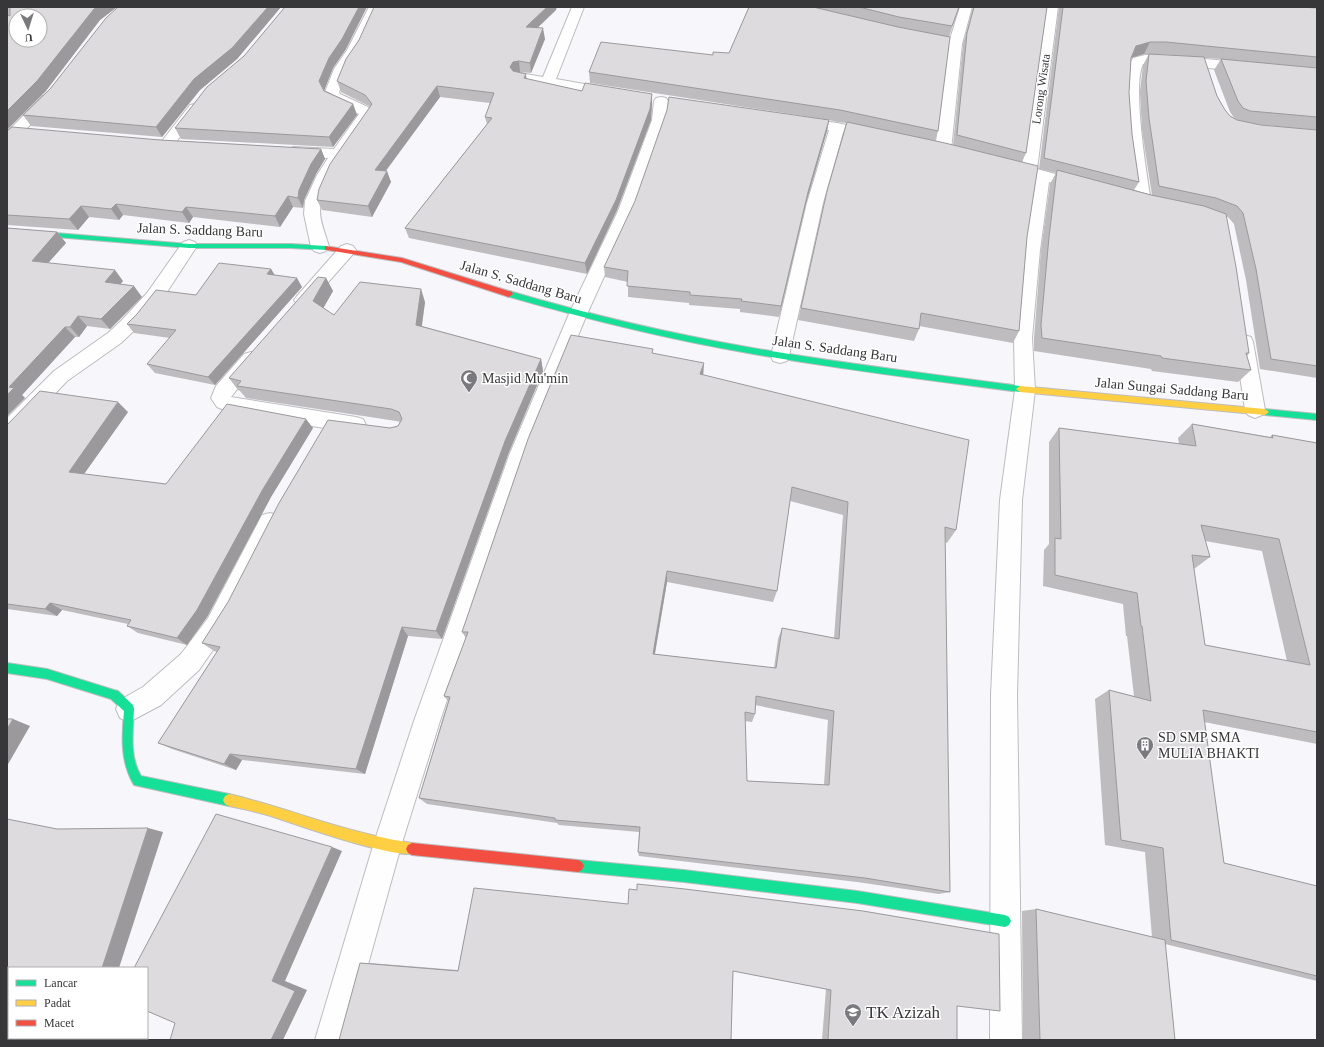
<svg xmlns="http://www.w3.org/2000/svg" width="1324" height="1047" font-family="Georgia,serif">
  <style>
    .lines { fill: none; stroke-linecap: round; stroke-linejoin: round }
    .street-casing { stroke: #bdbdc0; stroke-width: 2 }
    .fast-casing { stroke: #bdbdc0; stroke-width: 2 }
    .slow-casing { stroke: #bdbdc0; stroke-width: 2 }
    .jam-casing { stroke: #bdbdc0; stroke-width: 2 }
    .street { fill: #fefefe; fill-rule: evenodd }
    .fast { fill: #16e098; fill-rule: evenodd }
    .slow { fill: #ffcf43; fill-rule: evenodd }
    .jam { fill: #f24e42; fill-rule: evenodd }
    .wall { fill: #bebcbe; fill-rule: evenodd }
    .shaded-wall { fill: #9b999b }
    .building { fill: #dddbdd; stroke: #9b999b; fill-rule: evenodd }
    .labels { text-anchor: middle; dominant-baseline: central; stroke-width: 3; stroke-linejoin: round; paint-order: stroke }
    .far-street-label { font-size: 12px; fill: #37373a; stroke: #fff }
    .street-label { font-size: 14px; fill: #37373a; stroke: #fff }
    .poi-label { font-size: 14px; fill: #37373a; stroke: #fff; text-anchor: start }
    .near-poi-label { font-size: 17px; fill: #37373a; stroke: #fff; text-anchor: start }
  </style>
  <rect width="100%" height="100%" fill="#f6f6fb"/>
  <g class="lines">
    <!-- street casing -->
    <g class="street-casing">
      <path id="street" d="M 369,7 L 381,7 L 361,50 L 348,69 L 339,92 L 340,94 L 368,107 L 374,114 C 358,138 321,182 320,211 C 320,223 326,235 329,247 L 326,251 L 320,253 L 314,251 L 311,247 L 304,214 L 305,201 L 317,175 L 328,158 L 294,157 L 289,155 L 286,152 L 289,149 L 294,147 L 334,149 L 359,114 L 329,100 L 325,92 L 334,69 L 347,50 Z
        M 572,7 L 584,7 L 556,79 L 618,90 L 620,93 L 618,96 L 613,97 L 550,86 L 547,87 L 515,80 L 513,77 L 515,74 L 520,73 L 543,77 Z
        M 960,7 L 972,7 L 962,44 L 951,150 L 948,153 L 943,155 L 938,153 L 935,150 L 948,47 L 914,40 L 912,37 L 914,34 L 919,33 L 950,39 Z
        M 1046,7 L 1058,7 L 1037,169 L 1088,183 L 1090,186 L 1088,189 L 1082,191 L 1049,182 L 1040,250 L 1032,338 L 1035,390 L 1022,500 L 1017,695 L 1022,1040 L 990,1040 L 991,695 L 1000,500 L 1015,390 L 1014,338 L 1022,250 L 1034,178 L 1004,169 L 1001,166 L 1004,163 L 1009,161 L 1022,165 Z
        M 1145,55 C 1169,55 1193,58 1217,60 C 1228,62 1240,62 1251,65 L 1253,68 L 1251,71 L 1246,72 L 1172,64 L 1143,64 C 1132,87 1147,174 1151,202 L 1149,206 L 1143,207 L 1137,206 L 1135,202 L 1125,104 L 1127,69 L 1133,58 Z
        M 48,95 L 53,96 L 55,99 L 53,102 L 12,143 L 7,145 L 7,132 L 43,96 Z
        M 661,97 L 666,98 L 668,101 L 666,120 L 634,211 L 587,314 L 530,453 L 440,721 L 401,846 L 347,1040 L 315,1040 L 373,846 L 414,721 L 510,453 L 569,314 L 618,211 L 652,120 L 654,101 L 656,98 Z
        M 195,104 L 200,105 L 202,108 L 200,111 L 172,147 L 167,149 L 162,147 L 159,144 L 162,141 L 190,105 Z
        M 799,118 L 837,123 L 879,132 L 881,135 L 879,138 L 874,139 L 843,133 L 823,203 L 789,356 L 787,361 L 780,363 L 773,361 L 771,356 L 807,203 L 829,130 L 794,125 L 792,122 L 794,119 Z
        M 189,240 L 195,242 L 197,246 L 167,292 L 143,322 L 121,343 L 67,381 L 14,437 L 7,439 L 7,418 L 54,371 L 108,333 L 121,321 L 147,293 L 183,242 Z
        M 347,244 L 353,246 L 356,250 L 353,254 L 309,304 L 303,306 L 297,304 L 294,300 L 297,296 L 341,246 Z
        M 1244,335 L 1251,337 L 1253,342 L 1265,410 L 1262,415 L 1255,418 L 1248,415 L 1245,410 L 1235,342 L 1237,337 Z
        M 251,352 L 258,354 L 261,359 L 231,397 L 356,417 L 363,419 L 366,425 L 363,431 L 356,433 L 231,413 L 217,407 L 211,398 L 216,386 L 244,354 Z
        M 270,513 L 278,515 L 281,522 L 224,634 L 199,670 L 161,705 L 129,722 L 120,718 L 116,709 L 120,700 L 143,687 L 181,654 L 208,618 L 262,515 Z"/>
    </g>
    <!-- fast casing -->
    <g class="fast-casing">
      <path id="fast" d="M 7,229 L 189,244 L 291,244 L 327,246 L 330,248 L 327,250 L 291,248 L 189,248 L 7,233 Z
        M 509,291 C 588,314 667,333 747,347 C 838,363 929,374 1020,386 L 1024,389 L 1020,392 C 929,380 838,369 748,353 C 666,339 586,319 506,296 L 506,292 Z
        M 1265,409 L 1317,414 L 1317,420 L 1265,415 L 1261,412 Z
        M 7,663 L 47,669 L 114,690 L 118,691 L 133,705 L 134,709 C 133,732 129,756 141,776 L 229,794 L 233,796 L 235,800 L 233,804 L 229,806 L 134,785 C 120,761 122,738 124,711 L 111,699 L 47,679 L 7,673 Z
        M 578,860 L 684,870 L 857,891 L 1005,915 L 1009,917 L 1011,921 L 1009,925 L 1005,927 L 857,903 L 684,882 L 578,872 L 574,870 L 572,866 L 574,862 Z"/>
    </g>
    <!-- slow casing -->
    <g class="slow-casing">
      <path id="slow" d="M 1020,386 L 1265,409 L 1269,412 L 1265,415 L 1020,392 L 1016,389 Z
        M 229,794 C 291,809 349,834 412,843 L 416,845 L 418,849 L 416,853 C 398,860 300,826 277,818 C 261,813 245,809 229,806 L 225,804 L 223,800 L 225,796 Z"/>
    </g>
    <!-- jam casing -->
    <g class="jam-casing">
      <path id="jam" d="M 325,246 L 402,258 L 512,292 L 513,294 L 509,297 L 401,262 L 327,250 L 325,250 Z
        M 412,843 L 578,860 L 582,862 L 584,866 L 582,870 L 578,872 L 412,855 L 408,853 L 406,849 L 408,845 Z"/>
    </g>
    <!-- street -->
    <use href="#street" class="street"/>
    <!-- fast -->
    <use href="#fast" class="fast"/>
    <!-- slow -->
    <use href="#slow" class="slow"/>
    <!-- jam -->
    <use href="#jam" class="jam"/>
  </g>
  <!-- wall -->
  <path class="wall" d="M 7,7 L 117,7 L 100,20 L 45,92 L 10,15 L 7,15 Z
    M 118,7 L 281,7 L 237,59 L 200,90 L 162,137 L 31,126 L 23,115 L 50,89 Z
    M 749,7 L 959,7 L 949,37 L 938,131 L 935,141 L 953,145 L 963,44 L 973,7 L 1047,7 L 1026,153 L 1022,162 L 1027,237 L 1019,331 L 1013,343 L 919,326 L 919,329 L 914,341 L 798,320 L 827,191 L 846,123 L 837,122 L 829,120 L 827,131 L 806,203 L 779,317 L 740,312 L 740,309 L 689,305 L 689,303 L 628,297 L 628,282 L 605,277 L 604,267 L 823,119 L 590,83 L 589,72 L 729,53 Z
    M 1059,7 L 1317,7 L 1317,130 L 1253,124 L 1261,125 L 1317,130 L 1317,378 L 1260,369 L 1246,280 L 1234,224 L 1228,217 L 1226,217 L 1249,353 L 1247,356 L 1251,370 L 1238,382 L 1152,371 L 1151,369 L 1034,351 L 1034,338 L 1041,250 L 1050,184 L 1056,173 L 1039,169 ZM 1144,54 L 1160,54 L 1194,57 L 1149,54 L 1143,65 L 1140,92 L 1142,130 L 1152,195 L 1134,190 L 1139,182 L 1132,134 L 1129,93 L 1131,58 L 1131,57 ZM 1204,58 L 1221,59 L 1214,70 L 1230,112 L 1235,119 L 1230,116 L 1225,110 L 1217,96 Z
    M 556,10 L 537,28 L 545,39 L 531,73 L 520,72 L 518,72 L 526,79 L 582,91 L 652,94 L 652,104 L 651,120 L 617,210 L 587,274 L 409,238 L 405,228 L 487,124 L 485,117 L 490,103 L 440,97 L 386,171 L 391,182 L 372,217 L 322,210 L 317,200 L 370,107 L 369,106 L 341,92 L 337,81 L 359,40 Z
    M 346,49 L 333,68 L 324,90 L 353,104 L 357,115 L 333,147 L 181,139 L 175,128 L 244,56 Z
    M 7,131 L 321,149 L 325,159 L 316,174 L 304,200 L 303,208 L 293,207 L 280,227 L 193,217 L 189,223 L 123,215 L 119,220 L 89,217 L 78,230 L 7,225 Z
    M 7,228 L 57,232 L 66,243 L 48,263 L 123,281 L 120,284 L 142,297 L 110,329 L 87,326 L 79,337 L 75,337 L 22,395 L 25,398 L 7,416 Z
    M 271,269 L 275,275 L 302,287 L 215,385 L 155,373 L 147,364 L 170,338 L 134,333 L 127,324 L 196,295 Z
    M 326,278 L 333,291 L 323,308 L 334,315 L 425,302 L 422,326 L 541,359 L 543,371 L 509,452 L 442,639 L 408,636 L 365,774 L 242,760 L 236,770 L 172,749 L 158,743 L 217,652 L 214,651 L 202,643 L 390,428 L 398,426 L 400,422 L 396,421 L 246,398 L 240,391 L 238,390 L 229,378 Z
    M 654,353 L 703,375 L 956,530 L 947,543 L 945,542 L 950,892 L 939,894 L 857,882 L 639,856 L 638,852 L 639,832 L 559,825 L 557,823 L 427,804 L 419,798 L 448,701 L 444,696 L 466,638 L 462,632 ZM 790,501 L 843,515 L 834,638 L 782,628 L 778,639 L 774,668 L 655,654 L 667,582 L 773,602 L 777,591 ZM 755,705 L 828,720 L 824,785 L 747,781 L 745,721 L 752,722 L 755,714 Z
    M 128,412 L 84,474 L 166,484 L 313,428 L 271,497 L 207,617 L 187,645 L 138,633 L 127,626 L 128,624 L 62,610 L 57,616 L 7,609 L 7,425 Z
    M 1192,424 L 1270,437 L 1272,435 L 1317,443 L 1317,744 L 1204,722 L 1224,863 L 1317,886 L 1317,981 L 1165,944 L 1175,1040 L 1023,1040 L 1022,911 L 1036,909 L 1152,937 L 1145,852 L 1105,845 L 1095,699 L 1109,690 L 1134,696 L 1127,636 L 1126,636 L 1123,604 L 1043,586 L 1044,550 L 1049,544 L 1049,442 L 1059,428 L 1179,444 L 1178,438 ZM 1205,541 L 1262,551 L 1287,661 L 1205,645 L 1194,569 L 1210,557 Z
    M 474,888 L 957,1006 L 957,1040 L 822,1040 L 826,989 L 733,971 L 731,1040 L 360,963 L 370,963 L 458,970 Z"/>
  <!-- shaded-wall -->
  <path class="shaded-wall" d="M 97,7 L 117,7 L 100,20 L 45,92 L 7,130 L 7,111 L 94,9 Z
    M 268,7 L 281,7 L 237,59 L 200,90 L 162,137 L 156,127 L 194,79 Z
    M 359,7 L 367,7 L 346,49 L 333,68 L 324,91 L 319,81 L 329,58 Z
    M 547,7 L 557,7 L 556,10 L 528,37 L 526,27 Z
    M 543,28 L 545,39 L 531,73 L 530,63 Z
    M 1150,42 L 1144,54 L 1131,58 L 1136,46 Z
    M 519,61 L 520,72 L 515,73 L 510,67 L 513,62 Z
    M 526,74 L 527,84 L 524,78 Z
    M 437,86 L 440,97 L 378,181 L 375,170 Z
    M 652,94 L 652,104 L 651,120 L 617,210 L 587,274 L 585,263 Z
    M 353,104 L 357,115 L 333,147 L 329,137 Z
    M 829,120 L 827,131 L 806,203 L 779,317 L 781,306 L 808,192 Z
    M 321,149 L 325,159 L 316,174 L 304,200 L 303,208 L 298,198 L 299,190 L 311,164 Z
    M 387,171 L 391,182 L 372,217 L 368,206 Z
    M 288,196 L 293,207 L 280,227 L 275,216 Z
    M 116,204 L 123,215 L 119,220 L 111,209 Z
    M 81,206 L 89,217 L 78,230 L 69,219 Z
    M 186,207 L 193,217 L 189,223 L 182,212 Z
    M 57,232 L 66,243 L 41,271 L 32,261 Z
    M 271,269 L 276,278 L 267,274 Z
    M 115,270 L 123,281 L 114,293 L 105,282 Z
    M 297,278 L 302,287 L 215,385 L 208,377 Z
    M 326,278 L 333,291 L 320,314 L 313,301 Z
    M 134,286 L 142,297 L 110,329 L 101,319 Z
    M 421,289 L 425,302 L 420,337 L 416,325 Z
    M 78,316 L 87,326 L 79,337 L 70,327 Z
    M 65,327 L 75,337 L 22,395 L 25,398 L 7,416 L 7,395 L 9,387 Z
    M 541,359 L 543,371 L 509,452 L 442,639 L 436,631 L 505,441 Z
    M 704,363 L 703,379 L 700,374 Z
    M 118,402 L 128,412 L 79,481 L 69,472 Z
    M 306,419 L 313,428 L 271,497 L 207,617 L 187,645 L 177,638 L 263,489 Z
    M 667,571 L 667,582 L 653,664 L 653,654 Z
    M 50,603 L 62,610 L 57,616 L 45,609 Z
    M 402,627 L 408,636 L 365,774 L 356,769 Z
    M 13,719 L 30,726 L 7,766 L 7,729 Z
    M 230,754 L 242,760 L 236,770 L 224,764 Z
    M 148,828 L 163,832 L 119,968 L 102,968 Z
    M 332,847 L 342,851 L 285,981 L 307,990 L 283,1040 L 271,1040 L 272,981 Z"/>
  <!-- building -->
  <path class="building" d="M 10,7 L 97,7 L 94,9 L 37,81 L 7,111 L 7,15 L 10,16 ZM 16,16 L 40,16 L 40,40 L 16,40 Z
    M 118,7 L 268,7 L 232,48 L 194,79 L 156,127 L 23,115 L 50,89 L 106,18 Z
    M 285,7 L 359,7 L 342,39 L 329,58 L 319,81 L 324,91 L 353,104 L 329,137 L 175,128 L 207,87 L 244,56 Z
    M 374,7 L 547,7 L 526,27 L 543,28 L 530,63 L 519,61 L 513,62 L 510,67 L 513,71 L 526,74 L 524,78 L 582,91 L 585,83 L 652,94 L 650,109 L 616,200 L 585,263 L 405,228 L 492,118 L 485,117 L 494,93 L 437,86 L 375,170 L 387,171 L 368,206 L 317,200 L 319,189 L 330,164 L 372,104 L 365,95 L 337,81 L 346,59 L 359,40 Z
    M 749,7 L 813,7 L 898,27 L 950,37 L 938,131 L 840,110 L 589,72 L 601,42 L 713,55 L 713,52 L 729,53 Z
    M 859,7 L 959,7 L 952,26 L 899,17 Z
    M 974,7 L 1047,7 L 1026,153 L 957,135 L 967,33 Z
    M 1063,7 L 1299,7 L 1317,8 L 1317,57 L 1166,42 L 1150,42 L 1136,46 L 1131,58 L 1129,93 L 1132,134 L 1139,182 L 1044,158 Z
    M 1149,54 L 1204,57 L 1217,96 L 1225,110 L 1230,116 L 1237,120 L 1261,125 L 1317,130 L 1317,366 L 1271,359 L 1256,269 L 1243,213 L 1237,206 L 1216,198 L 1159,186 L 1149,118 L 1146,81 Z
    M 1221,59 L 1317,68 L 1317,117 L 1250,111 L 1243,108 L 1238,101 Z
    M 669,97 L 829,120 L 808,192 L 781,306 L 741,301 L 742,299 L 690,295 L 690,292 L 627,286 L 628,271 L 604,267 L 635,201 L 667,110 Z
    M 847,122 L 945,143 L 1038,166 L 1027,237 L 1019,331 L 921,313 L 919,329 L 801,308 L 827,191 Z
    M 12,127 L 160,140 L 321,149 L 311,164 L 299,190 L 298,198 L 288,196 L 275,216 L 186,207 L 182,212 L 116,204 L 111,209 L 81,206 L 69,219 L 7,215 L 7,131 Z
    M 1057,170 L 1151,195 L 1204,206 L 1226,214 L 1236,267 L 1249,353 L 1246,353 L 1251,370 L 1162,358 L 1161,356 L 1042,338 L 1041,325 L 1049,237 Z
    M 7,228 L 57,232 L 32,261 L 115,270 L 105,282 L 134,286 L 101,319 L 78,316 L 70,327 L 65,327 L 9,387 L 14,388 L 7,395 Z
    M 219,263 L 271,269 L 267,274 L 297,278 L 208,377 L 147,364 L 176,330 L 127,324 L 137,314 L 156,290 L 196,295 Z
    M 318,277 L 326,278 L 313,301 L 334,315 L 360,282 L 421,289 L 416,325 L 541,359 L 505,441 L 436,631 L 402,627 L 356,769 L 230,754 L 224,764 L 158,743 L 220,647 L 202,643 L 228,602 L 279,503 L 328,420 L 390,428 L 398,426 L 402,419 L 399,412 L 391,409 L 237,386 L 241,381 L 229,378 Z
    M 571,335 L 653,349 L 652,353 L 704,363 L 700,374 L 969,440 L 956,530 L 945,527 L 950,892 L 865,878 L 638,852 L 640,827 L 555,820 L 555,818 L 419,798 L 450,697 L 444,696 L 468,632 L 462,632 L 528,439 ZM 792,487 L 848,502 L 839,639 L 782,628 L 776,668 L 653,654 L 667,571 L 777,591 ZM 756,696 L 834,711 L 829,785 L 747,781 L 745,712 L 755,714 Z
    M 40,391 L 118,402 L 69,472 L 166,484 L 227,404 L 306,419 L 263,489 L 197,610 L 177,638 L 127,626 L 131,620 L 50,603 L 45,609 L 7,604 L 7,425 Z
    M 1192,424 L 1273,438 L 1272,435 L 1317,443 L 1317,732 L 1203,710 L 1224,863 L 1317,886 L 1317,976 L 1171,940 L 1163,848 L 1121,840 L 1109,690 L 1151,701 L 1142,626 L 1141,626 L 1137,593 L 1055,575 L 1055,538 L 1061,539 L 1059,428 L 1196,446 ZM 1201,525 L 1279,539 L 1310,665 L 1205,645 L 1192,555 L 1210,557 Z
    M 7,719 L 13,719 L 7,729 Z
    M 216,814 L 332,847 L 272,981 L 295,991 L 271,1040 L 170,1040 L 175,1023 L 147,1011 L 147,968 L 134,968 Z
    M 7,819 L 57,829 L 148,828 L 102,968 L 9,968 L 9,1021 L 7,1020 Z
    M 637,884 L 685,889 L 863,911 L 999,934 L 1000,1011 L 957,1006 L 957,1040 L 828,1040 L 831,990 L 733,971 L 731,1040 L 339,1040 L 360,963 L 458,971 L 474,888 L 628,904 L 629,889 L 637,890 Z
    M 1036,909 L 1165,940 L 1175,1040 L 1040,1040 Z"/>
  <!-- icons -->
  <defs>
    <g id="mosque-pin" transform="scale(0.9)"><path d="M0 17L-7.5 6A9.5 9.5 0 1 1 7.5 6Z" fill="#7a7a7e" stroke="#fff"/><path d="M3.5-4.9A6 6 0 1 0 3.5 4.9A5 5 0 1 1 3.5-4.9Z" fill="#fff"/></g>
    <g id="building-pin" transform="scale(0.9)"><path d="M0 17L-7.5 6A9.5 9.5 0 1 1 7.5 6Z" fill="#7a7a7e" stroke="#fff"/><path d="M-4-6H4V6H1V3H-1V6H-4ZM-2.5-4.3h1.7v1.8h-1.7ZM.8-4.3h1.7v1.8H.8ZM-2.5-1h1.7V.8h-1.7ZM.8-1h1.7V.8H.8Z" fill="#fff"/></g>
    <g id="school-pin" transform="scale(0.9)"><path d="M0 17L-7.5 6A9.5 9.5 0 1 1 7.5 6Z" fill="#7a7a7e" stroke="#fff"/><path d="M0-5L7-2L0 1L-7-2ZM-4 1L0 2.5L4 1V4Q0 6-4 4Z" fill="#fff"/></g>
  </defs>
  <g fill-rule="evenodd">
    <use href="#mosque-pin" x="469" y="378"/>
    <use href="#building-pin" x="1145" y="745"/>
    <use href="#school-pin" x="853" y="1012"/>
  </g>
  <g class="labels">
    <!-- far-street labels -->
    <g class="far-street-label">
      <text transform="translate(1041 89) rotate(-82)">Lorong Wisata</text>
    </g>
    <!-- street labels -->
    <g class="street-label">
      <text transform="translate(200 230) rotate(2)">Jalan S. Saddang Baru</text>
      <text transform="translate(521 282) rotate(16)">Jalan S. Saddang Baru</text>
      <text transform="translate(835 349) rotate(8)">Jalan S. Saddang Baru</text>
      <text transform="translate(1172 389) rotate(5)">Jalan Sungai Saddang Baru</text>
    </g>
    <!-- poi labels -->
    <g class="poi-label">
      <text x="482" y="378">Masjid Mu'min</text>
      <text x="1158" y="737">SD SMP SMA<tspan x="1158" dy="16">MULIA BHAKTI</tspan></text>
    </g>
    <!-- near-poi labels -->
    <g class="near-poi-label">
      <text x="866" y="1012">TK Azizah</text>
    </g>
  </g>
  <!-- border -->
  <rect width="1324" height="1047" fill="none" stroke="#37373a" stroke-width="16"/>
  <!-- legend -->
  <rect x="8" y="967" width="140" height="72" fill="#ffffff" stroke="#afafb0"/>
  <rect x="16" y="980" width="20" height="6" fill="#16e098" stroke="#afafb0"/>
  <text x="44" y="987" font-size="12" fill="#37373a">Lancar</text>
  <rect x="16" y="1000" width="20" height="6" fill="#ffcf43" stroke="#afafb0"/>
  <text x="44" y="1007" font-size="12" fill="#37373a">Padat</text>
  <rect x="16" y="1020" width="20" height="6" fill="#f24e42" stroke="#afafb0"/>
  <text x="44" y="1027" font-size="12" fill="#37373a">Macet</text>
  <!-- north arrow -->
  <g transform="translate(28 28) rotate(176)"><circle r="19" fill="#ffffff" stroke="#afafb0"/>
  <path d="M0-3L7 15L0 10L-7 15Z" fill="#7a7a7e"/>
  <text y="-6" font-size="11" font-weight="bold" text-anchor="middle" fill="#37373a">U</text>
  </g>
</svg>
